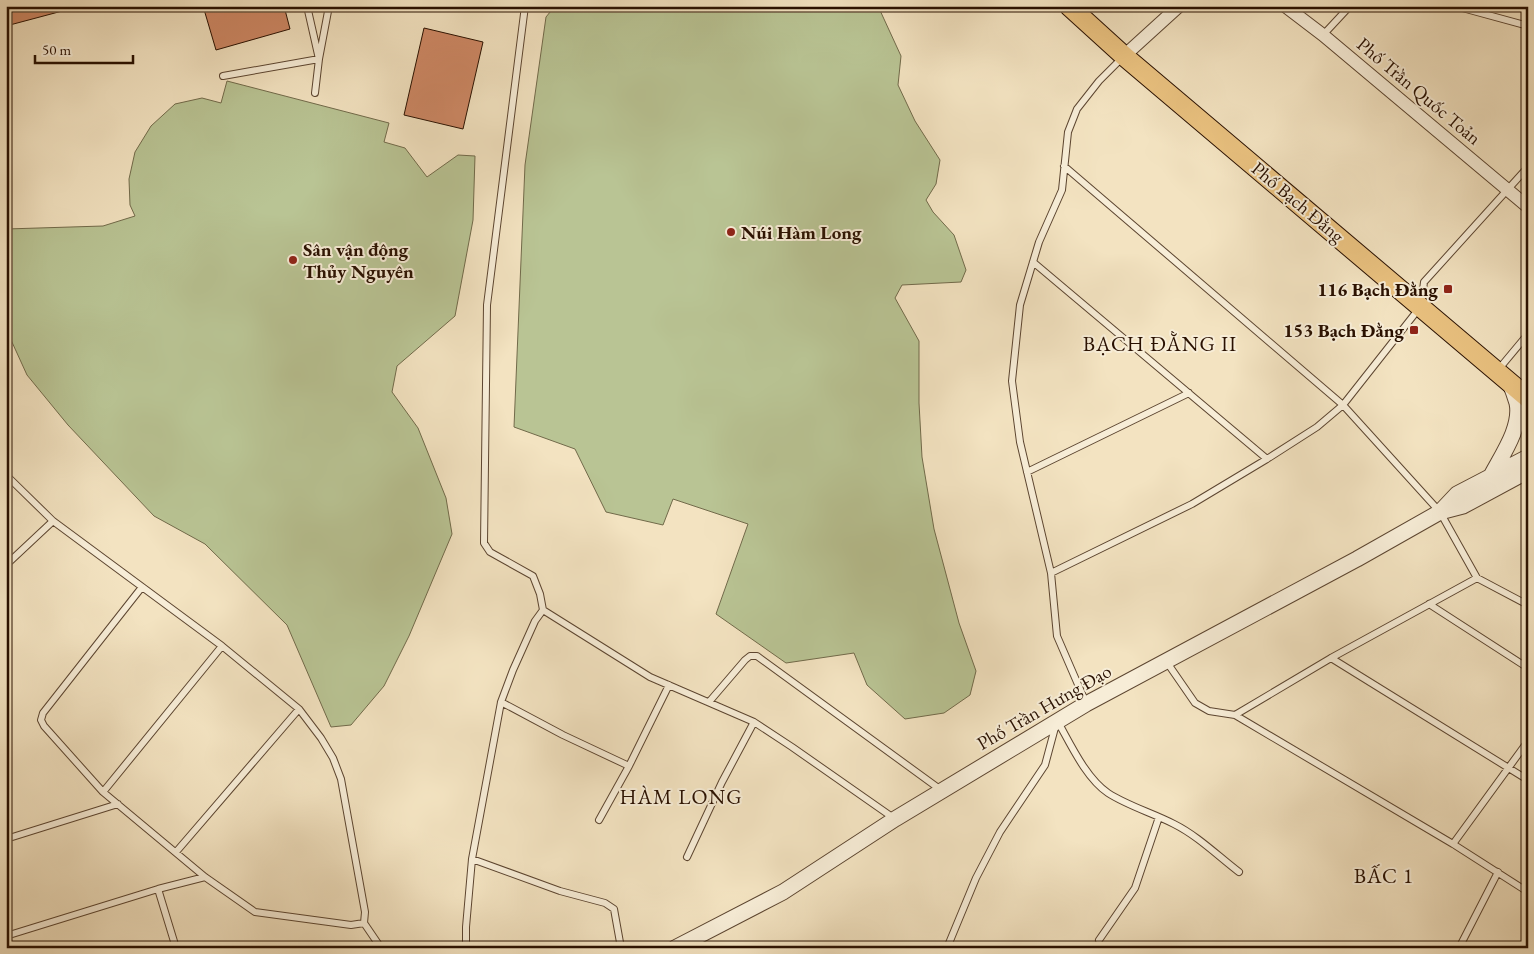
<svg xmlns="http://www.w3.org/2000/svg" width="1534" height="954" font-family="'EB Garamond',serif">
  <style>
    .green { fill: #b9c494; stroke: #716a4a }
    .building { fill: #ce8865; stroke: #291000 }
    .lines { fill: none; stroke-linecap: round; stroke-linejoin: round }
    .service-casing { stroke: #5c4530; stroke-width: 8 }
    .minor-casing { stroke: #5c4530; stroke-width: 14 }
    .tertiary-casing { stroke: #5c4530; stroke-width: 17 }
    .primary-casing { stroke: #291000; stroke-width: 21 }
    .service { stroke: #f7edd7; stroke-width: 6 }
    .minor { stroke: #f7edd7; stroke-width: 12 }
    .tertiary { stroke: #f7edd7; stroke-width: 15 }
    .primary { stroke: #eac280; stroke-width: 19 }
    .poi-dot { fill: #8f2418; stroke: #f7edd7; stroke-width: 2 }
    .labels { text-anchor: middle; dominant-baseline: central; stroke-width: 4; stroke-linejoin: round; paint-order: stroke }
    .street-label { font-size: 19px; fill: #291000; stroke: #f7edd7 }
    .poi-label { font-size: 19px; font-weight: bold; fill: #291000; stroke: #f7edd7; text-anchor: start }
    .quarter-label { font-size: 21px; letter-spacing: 1px; fill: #291000; stroke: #f7edd7 }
  </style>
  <rect width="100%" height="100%" fill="#f3e3c1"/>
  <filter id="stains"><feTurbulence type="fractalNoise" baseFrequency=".004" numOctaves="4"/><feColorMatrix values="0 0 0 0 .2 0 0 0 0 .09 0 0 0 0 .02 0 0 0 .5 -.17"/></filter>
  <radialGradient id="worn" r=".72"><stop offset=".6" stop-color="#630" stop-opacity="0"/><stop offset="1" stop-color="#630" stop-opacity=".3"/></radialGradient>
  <!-- green -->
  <path class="green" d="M 555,6 L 878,6 L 901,56 L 898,85 L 915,121 L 940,160 L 936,184 L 926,200 L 933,212 L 954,235 L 966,270 L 961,282 L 902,285 L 895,298 L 919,341 L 919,403 L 922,457 L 934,529 L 959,623 L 976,671 L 970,695 L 944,713 L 905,719 L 867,685 L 854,653 L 786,663 L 716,614 L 748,524 L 673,499 L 663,525 L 606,512 L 575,449 L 514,427 L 525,165 L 546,17 Z
    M 227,81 L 389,123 L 384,142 L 405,148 L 427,177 L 458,155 L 475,156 L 473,220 L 455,316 L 397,366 L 392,392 L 418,428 L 446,498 L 452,534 L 409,636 L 384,686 L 351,725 L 331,727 L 287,625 L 205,544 L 154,516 L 68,425 L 27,375 L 6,329 L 6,229 L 103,226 L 135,216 L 130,205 L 129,179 L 135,152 L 151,126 L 175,104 L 202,98 L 221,103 Z"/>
  <!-- building -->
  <path class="building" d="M 6,6 L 66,6 L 66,10 L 6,26 Z
    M 203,6 L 284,6 L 290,29 L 216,50 Z
    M 424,28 L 483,42 L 463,129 L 404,115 Z"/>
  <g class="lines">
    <!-- service casing -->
    <g class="service-casing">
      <path id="service" d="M 1455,6 L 1528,26
        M 1323,35 L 1350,6
        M 223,76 L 319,59 L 307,6
        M 315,93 L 319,59 L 329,6
        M 1064,166 L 1343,405 L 1440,512 L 1477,578 L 1528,605
        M 1033,262 L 1267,459
        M 1498,370 L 1528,334
        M 1027,472 L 1189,393
        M 6,475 L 53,521 L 222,646 L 299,709 L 321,738 L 333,758 L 341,779 L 365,912 L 364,923 L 381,948
        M 6,565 L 53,521
        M 1051,573 L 1192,504 L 1267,459 L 1317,427 L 1343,405 L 1421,306 L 1424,282 L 1528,167
        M 1477,578 L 1331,658 L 1235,715 L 1453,844 L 1528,892
        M 142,587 L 43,713 L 41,720 L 44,726 L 103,792 L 205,877 L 255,912 L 351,925 L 364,923
        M 1429,604 L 1528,668
        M 543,610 L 650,677 L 754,722 L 792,747 L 895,819
        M 1331,658 L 1528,780
        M 1166,661 L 1195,703 L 1209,711 L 1235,715
        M 501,702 L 563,735 L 629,766
        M 709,702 L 745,660 L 750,656 L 757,656 L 941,790
        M 1086,703 L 1057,636 L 1051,573 L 1020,442 L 1012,381 L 1020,305 L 1039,242 L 1062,190 L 1068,132 L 1077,109 L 1099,81 L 1123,57
        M 1058,722 C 1071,745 1086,778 1108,793 C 1128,806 1153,813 1174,824 C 1198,836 1218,856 1239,872
        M 103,792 L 222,646
        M 599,820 L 629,766 L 669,685
        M 6,839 L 118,804
        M 1453,844 L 1528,741
        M 176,852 L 299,709
        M 687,857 L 722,782 L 754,722
        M 472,859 L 560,891 L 605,903 L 614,909 L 621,948
        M 158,889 L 176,948
        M 6,936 L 158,889 L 205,877
        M 1099,940 L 1135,888 L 1159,817
        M 466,948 L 466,927 L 472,859 L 501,702 L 513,670 L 535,621 L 543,610 L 540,594 L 533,576 L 490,552 L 484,543 L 487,305 L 525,6
        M 947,948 L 976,878 L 1000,832 L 1045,765 L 1056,724
        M 1459,948 L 1498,872"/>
    </g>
    <!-- minor casing -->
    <g class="minor-casing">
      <path id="minor" d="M 1285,6 L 1323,35 L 1528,207
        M 1124,56 L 1179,6"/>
    </g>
    <!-- tertiary casing -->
    <g class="tertiary-casing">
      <path id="tertiary" d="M 1491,476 C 1502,455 1522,427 1517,403 C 1515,396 1512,388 1509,381
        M 1440,512 L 1457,494 L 1528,457
        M 675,948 L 783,892 L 895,819 L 1086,704 L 1357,559 L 1440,512 L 1463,506 L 1528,471"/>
    </g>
    <!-- primary casing -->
    <g class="primary-casing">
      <path id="primary" d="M 1069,6 L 1124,56 L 1528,398"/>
    </g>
    <!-- service -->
    <use href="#service" class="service"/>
    <!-- minor -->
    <use href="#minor" class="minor"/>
    <!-- tertiary -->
    <use href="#tertiary" class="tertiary"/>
    <!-- primary -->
    <use href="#primary" class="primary"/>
  </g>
  <!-- markers -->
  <g class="poi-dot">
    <circle cx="731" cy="232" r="5"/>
    <circle cx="293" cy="260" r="5"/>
    <rect x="1443" y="284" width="10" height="10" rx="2.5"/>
    <rect x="1409" y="325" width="10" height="10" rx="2.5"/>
  </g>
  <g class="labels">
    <!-- street labels -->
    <g class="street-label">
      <text transform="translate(1419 91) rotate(40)">Phố Trần Quốc Toản</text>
      <text transform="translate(1298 202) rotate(40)">Phố Bạch Đằng</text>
      <text transform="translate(1044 707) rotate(-30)">Phố Trần Hưng Đạo</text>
    </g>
    <!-- poi labels -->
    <g class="poi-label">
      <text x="741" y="232">Núi Hàm Long</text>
      <text x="303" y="249">Sân vận động<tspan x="303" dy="22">Thủy Nguyên</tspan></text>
      <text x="1438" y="289" text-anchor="end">116 Bạch Đằng</text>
      <text x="1404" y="330" text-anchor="end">153 Bạch Đằng</text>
    </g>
    <!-- quarter labels -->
    <g class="quarter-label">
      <text x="1160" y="343">BẠCH ĐẰNG II</text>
      <text x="681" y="796">HÀM LONG</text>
      <text x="1384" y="875">BẤC 1</text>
    </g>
  </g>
  <!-- margin -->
  <rect width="1534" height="954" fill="none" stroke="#f3e3c1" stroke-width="25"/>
  <rect x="8" y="8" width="1519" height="939" fill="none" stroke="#291000" stroke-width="2.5"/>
  <rect x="12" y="12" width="1509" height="929" fill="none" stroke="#291000"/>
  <!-- scale -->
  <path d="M35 55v8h98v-8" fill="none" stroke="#291000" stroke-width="2.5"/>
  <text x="42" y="55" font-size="15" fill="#291000" stroke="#f7edd7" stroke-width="4" paint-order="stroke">50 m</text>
  <rect width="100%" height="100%" filter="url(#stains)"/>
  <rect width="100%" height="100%" fill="url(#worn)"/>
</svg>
